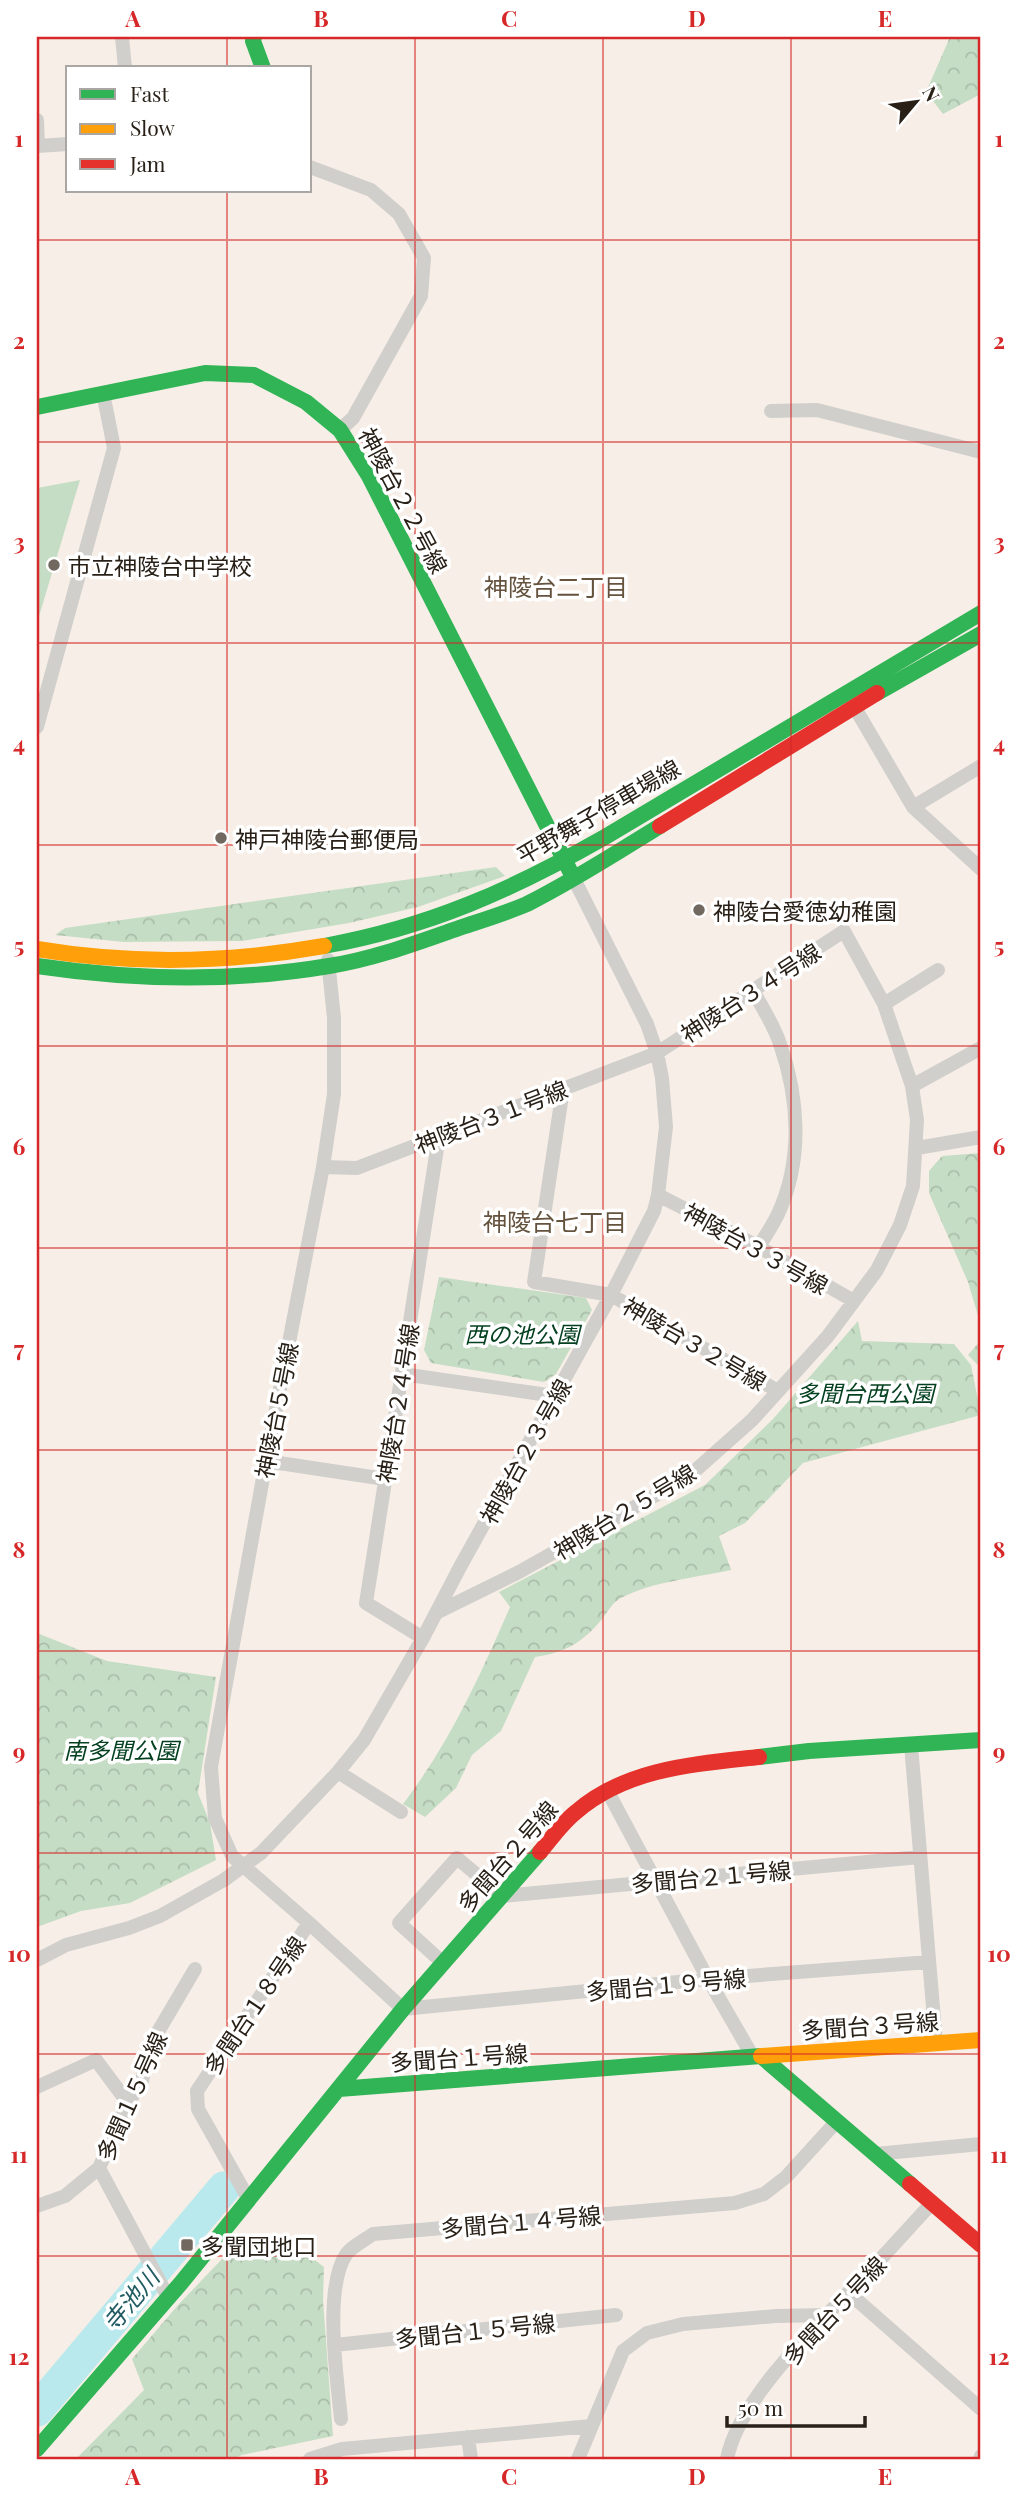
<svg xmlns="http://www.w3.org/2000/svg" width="1018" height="2496" font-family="'Playfair Display','Noto Sans JP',serif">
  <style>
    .green { fill: #c6ddc5 }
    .forest { fill: url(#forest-crowns) }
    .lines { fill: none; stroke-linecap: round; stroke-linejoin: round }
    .river { stroke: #b9e9ed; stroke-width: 33 }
    .street { stroke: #d1cfcb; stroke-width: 14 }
    .fast { stroke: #30b455; stroke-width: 16 }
    .slow { stroke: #ff9f0a; stroke-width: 16 }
    .jam { stroke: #e5322d; stroke-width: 16 }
    .grid { fill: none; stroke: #d62828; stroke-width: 2; stroke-opacity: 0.55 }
    .poi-dot { fill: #716960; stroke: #fff; stroke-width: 2.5 }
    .labels { text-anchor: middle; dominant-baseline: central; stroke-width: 7; stroke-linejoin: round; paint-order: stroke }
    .street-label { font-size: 23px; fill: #292118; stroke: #fff }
    .poi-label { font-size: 23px; fill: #292118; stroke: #fff; text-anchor: start }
    .park-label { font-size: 23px; font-style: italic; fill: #044120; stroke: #fff }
    .neighbourhood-label { font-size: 24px; fill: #65533e; stroke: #fff }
    .water-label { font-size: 24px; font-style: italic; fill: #215c63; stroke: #fff }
    .neatline { fill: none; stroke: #d62828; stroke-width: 2.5 }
    .grid-label { font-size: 23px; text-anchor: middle; font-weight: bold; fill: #d62828 }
  </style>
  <defs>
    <pattern id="forest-crowns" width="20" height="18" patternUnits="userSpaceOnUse" patternTransform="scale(1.75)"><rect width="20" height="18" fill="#c6ddc5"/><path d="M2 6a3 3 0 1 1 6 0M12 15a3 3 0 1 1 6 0" fill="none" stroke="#aabda8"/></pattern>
  </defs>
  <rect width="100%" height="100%" fill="#f7efe7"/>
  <!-- green -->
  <path class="green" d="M 80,480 L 37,623 L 37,488 Z"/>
  <!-- forest -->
  <path class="forest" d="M 950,37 L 981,37 L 981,94 L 943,114 L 926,92 Z
    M 496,867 L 505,876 L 418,907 L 349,923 L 242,941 L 124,942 L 55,935 L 65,928 Z
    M 981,1153 L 981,1326 L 968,1282 L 929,1193 L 929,1171 L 942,1156 Z
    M 439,1277 L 586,1298 L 592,1310 L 556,1374 L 544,1382 L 431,1363 L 424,1350 Z
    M 858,1321 L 862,1341 L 954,1344 L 971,1365 L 981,1415 L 803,1463 L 745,1523 L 719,1536 L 731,1570 C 695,1578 654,1581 621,1598 C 613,1602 608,1611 603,1618 C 582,1643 567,1652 535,1657 L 501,1731 L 472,1755 L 456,1788 L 425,1817 L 403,1804 C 449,1744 480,1676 510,1607 L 499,1592 L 705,1485 L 773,1419 Z
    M 981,1340 L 981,1362 L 978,1365 L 968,1355 Z
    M 37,1633 L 107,1661 L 216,1677 L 198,1793 L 210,1823 L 216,1860 L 130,1903 L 81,1911 L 37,1927 Z
    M 243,2237 L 275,2249 L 298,2247 L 324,2267 L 323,2300 L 333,2436 L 242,2455 L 233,2459 L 76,2459 L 144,2390 L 132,2359 L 178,2305 Z"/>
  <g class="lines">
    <!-- river -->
    <path class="river" d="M 37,2410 L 224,2188"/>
    <!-- street -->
    <path class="street" d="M 122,37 L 125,68
      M 37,120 L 38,146
      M 37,146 L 68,144
      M 310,167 L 371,190 L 399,214 L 424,258 L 421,296 L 353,418 L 340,430
      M 771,411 L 817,410 L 981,452
      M 851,701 L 913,807 L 981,869
      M 37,727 L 114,448 L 103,393
      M 913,807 L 981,766
      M 753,990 C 762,1008 774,1025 780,1044 C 799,1098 803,1160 778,1214 C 773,1225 765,1236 759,1247
      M 884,1004 L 938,970
      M 912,1086 L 981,1048
      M 563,1089 L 534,1282 L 611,1295 L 778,1391
      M 917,1148 L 981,1137
      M 323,1167 L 357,1168 L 657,1053 L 844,931 L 884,1004 L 912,1086 L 917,1120 L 913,1186 L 900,1225 L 877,1270 L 828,1336 L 752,1420 L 688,1477 L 519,1572 L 438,1612
      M 658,1195 L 759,1247 L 854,1301
      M 402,1374 L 555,1396
      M 266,1461 L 385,1479
      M 423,1638 L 366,1603 L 439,1136
      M 911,1745 L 936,2043
      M 338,1772 L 401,1812
      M 607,1790 L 708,1979 L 753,2057
      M 309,1923 L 232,1856 L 215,1818 L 211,1767 L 266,1461 L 323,1167 L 334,1094 L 334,1018 L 328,960
      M 37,1960 L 66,1945 L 129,1928 L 160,1916 L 224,1880 L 261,1853 L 338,1772 L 364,1740 L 423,1638 L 460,1567 L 611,1295 L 654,1211 L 658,1195 L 666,1127 L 662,1078 L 657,1053 L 647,1024 L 574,879
      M 443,1963 L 399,1923 L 457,1858 L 502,1896 L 920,1857
      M 37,2087 L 96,2060 L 128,2103
      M 875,2154 L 981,2144
      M 249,2200 L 198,2109 L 197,2091 L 309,1923 L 403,2009 L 708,1979 L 929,1962
      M 37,2206 L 65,2196 L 99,2168
      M 849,2293 L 981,2409
      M 168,2297 L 99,2168 L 128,2103 L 142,2081 L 149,2047 L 195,1969
      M 335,2345 L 616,2315
      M 341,2419 C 337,2377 323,2287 347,2253 C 353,2246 365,2240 373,2234 L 735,2203 L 764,2194 L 786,2177 L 837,2121
      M 468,2437 L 471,2459
      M 310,2459 L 342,2449 L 591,2426
      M 578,2459 L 623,2351 L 647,2333 L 683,2324 L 776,2316 L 826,2315
      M 727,2459 C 737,2404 809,2333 848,2293 C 877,2264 904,2233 932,2203
      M 980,2459 L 981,2456"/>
    <!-- fast -->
    <path class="fast" d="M 254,37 L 253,41 L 263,68
      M 37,407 L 205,373 L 254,375 L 306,402 L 340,430 L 369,476 L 570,871
      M 877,693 L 981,634
      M 324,946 C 429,927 512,890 605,837 L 981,613
      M 37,966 C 132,980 234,982 329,966 C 374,959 419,942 462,927 C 483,920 506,913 527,904 C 573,881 616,853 660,826
      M 759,1757 L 809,1751 L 981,1740
      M 339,2089 L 761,2056 L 910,2184
      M 37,2449 L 181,2283 L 403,2009 L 540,1852"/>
    <!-- slow -->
    <path class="slow" d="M 37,949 C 133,965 228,963 324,946
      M 761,2056 L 981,2040"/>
    <!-- jam -->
    <path class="jam" d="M 660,826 L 877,693
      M 540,1852 C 551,1839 562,1823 576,1812 C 627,1768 695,1764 759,1757
      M 910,2184 L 981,2245"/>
  </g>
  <!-- grid -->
  <path class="grid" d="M 227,37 L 227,68M 415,37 L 415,2459M 603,37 L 603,2459M 791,37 L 791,2459M 227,191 L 227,2459M 37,240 L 981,240M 37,442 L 981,442M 37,643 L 981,643M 37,845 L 981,845M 37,1046 L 981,1046M 37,1248 L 981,1248M 37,1450 L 981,1450M 37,1651 L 981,1651M 37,1853 L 981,1853M 37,2054 L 981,2054M 37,2256 L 981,2256"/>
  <!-- markers -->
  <g class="poi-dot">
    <circle cx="54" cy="565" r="7"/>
    <circle cx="221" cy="838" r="7"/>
    <circle cx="699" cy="910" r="7"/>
    <rect x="180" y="2238" width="14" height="14" rx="3.5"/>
  </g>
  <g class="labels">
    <!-- street labels -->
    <g class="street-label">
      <text transform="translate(404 500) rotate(62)">神陵台２２号線</text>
      <text transform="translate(598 811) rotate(-30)">平野舞子停車場線</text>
      <text transform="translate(750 992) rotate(-33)">神陵台３４号線</text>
      <text transform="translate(491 1116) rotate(-21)">神陵台３１号線</text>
      <text transform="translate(756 1248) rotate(29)">神陵台３３号線</text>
      <text transform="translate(695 1343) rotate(30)">神陵台３２号線</text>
      <text transform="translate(397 1403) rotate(-81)">神陵台２４号線</text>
      <text transform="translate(276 1410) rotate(-79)">神陵台５号線</text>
      <text transform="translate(525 1451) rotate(-61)">神陵台２３号線</text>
      <text transform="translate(624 1511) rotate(-31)">神陵台２５号線</text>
      <text transform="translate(507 1856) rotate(-49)">多聞台２号線</text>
      <text transform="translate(711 1876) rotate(-5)">多聞台２１号線</text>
      <text transform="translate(666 1984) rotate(-5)">多聞台１９号線</text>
      <text transform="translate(254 2005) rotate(-56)">多聞台１８号線</text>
      <text transform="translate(870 2025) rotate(-4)">多聞台３号線</text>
      <text transform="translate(459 2057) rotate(-4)">多聞台１号線</text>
      <text transform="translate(131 2096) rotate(-66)">多聞１５号線</text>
      <text transform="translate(521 2221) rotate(-5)">多聞台１４号線</text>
      <text transform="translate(834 2310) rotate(-47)">多聞台５号線</text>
      <text transform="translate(475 2330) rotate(-6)">多聞台１５号線</text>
    </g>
    <!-- poi labels -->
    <g class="poi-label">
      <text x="68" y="565">市立神陵台中学校</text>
      <text x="235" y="838">神戸神陵台郵便局</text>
      <text x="713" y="910">神陵台愛徳幼稚園</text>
      <text x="201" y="2245">多聞団地口</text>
    </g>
    <!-- park labels -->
    <g class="park-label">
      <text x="522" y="1333">西の池公園</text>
      <text x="865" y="1392">多聞台西公園</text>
      <text x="121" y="1749">南多聞公園</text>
    </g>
    <!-- neighbourhood labels -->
    <g class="neighbourhood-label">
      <text x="556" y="586">神陵台二丁目</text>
      <text x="555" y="1221">神陵台七丁目</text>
    </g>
    <!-- water labels -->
    <g class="water-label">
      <text transform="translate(130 2299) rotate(-50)">寺池川</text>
    </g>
  </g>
  <!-- border -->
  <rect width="1018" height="2496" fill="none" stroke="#ffffff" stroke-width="77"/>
  <!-- legend -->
  <rect x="66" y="66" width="245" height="126" fill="#ffffff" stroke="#a9a6a3" stroke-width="2"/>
  <rect x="80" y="89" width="35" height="10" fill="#30b455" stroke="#a9a6a3" stroke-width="2"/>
  <text x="130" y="102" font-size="21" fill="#292118">Fast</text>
  <rect x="80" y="124" width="35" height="10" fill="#ff9f0a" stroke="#a9a6a3" stroke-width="2"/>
  <text x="130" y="136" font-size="21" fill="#292118">Slow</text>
  <rect x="80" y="159" width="35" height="10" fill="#e5322d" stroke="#a9a6a3" stroke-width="2"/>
  <text x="130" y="172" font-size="21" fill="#292118">Jam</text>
  <!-- north arrow -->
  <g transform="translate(916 102) rotate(61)" stroke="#ffffff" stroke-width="5" paint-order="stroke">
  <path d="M0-5L12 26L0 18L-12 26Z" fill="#292118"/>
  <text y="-10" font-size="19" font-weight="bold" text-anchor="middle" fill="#292118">N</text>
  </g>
  <!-- scale -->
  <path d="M727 2416v10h138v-10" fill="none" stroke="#292118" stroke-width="3.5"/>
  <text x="738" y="2416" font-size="21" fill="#292118" stroke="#ffffff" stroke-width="5" paint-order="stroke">50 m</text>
  <rect x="38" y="38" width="941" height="2420" class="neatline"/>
  <g class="grid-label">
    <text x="133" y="27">A</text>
    <text x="321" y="27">B</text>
    <text x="509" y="27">C</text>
    <text x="697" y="27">D</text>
    <text x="885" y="27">E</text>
    <text x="19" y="147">1</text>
    <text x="999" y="147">1</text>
    <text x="19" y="349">2</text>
    <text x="999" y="349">2</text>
    <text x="19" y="550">3</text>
    <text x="999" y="550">3</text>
    <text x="19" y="752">4</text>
    <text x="999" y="752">4</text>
    <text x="19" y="954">5</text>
    <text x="999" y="954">5</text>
    <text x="19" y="1155">6</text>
    <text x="999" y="1155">6</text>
    <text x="19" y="1357">7</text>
    <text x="999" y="1357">7</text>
    <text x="19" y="1558">8</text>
    <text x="999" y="1558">8</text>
    <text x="19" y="1760">9</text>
    <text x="999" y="1760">9</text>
    <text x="19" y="1962">10</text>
    <text x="999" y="1962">10</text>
    <text x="19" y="2163">11</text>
    <text x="999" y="2163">11</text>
    <text x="19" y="2365">12</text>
    <text x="999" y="2365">12</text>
    <text x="133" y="2485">A</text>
    <text x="321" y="2485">B</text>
    <text x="509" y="2485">C</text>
    <text x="697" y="2485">D</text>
    <text x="885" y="2485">E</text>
  </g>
</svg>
